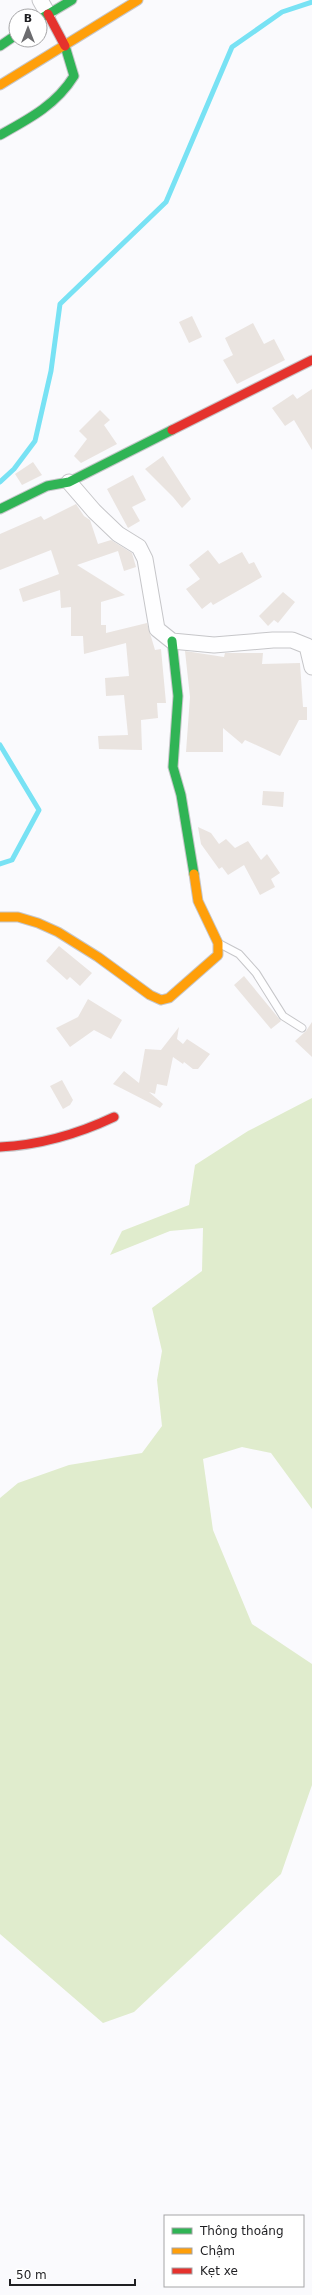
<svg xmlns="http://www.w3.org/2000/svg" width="312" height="2295" font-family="'DejaVu Sans',sans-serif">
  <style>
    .green { fill: #e0eccd }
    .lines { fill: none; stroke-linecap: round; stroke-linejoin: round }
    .stream { stroke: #78e2f4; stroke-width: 5 }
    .building { fill: #eae4e0 }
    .lane-casing { stroke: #c6c6c9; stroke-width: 9 }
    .street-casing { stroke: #c6c6c9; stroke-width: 17 }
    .fast-casing { stroke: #c6c6c9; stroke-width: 11 }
    .slow-casing { stroke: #c6c6c9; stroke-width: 11 }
    .jam-casing { stroke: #c6c6c9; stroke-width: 11 }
    .lane { stroke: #fefeff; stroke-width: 7 }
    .street { stroke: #fefeff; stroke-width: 15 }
    .fast { stroke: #30b455; stroke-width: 9 }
    .slow { stroke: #ff9f0a; stroke-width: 9 }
    .jam { stroke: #e5322d; stroke-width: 9 }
  </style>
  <rect width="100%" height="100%" fill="#fafafd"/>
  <!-- green -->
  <path class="green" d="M 312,1098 L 312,1509 L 271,1453 L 242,1447 L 203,1459 L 213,1530 L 252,1624 L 312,1664 L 312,1785 L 281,1874 L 134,2012 L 103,2023 L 0,1934 L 0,1498 L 18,1483 L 69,1465 L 142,1453 L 162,1426 L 157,1380 L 162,1351 L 152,1308 L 202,1271 L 203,1228 L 170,1231 L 110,1255 L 122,1231 L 189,1205 L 195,1165 L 248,1131 Z"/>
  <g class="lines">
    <!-- stream -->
    <path class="stream" d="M 0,482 L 14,469 L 35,441 L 51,371 L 60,304 L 166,202 L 232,47 L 282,12 L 312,2
      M 0,745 L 39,810 L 12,860 L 0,864"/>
  </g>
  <!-- building -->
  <path class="building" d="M 192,316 L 202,337 L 189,343 L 179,322 Z
    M 253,323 L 264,344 L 274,339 L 285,360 L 237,384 L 223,360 L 233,355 L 225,338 Z
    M 312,389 L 312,450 L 294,420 L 285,426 L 272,408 L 293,394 L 297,399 Z
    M 100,410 L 110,420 L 104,425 L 117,444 L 81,463 L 74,456 L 87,439 L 79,431 Z
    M 163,456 L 191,499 L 182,508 L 173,497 L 145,469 Z
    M 33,462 L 42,475 L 22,485 L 15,474 Z
    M 133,475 L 146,500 L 132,507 L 140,521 L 128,528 L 107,489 Z
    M 76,504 L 84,516 L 90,520 L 98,544 L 111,540 L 132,553 L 136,567 L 124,571 L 118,551 L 77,565 L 125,595 L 101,602 L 101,625 L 106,625 L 106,633 L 147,623 L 155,650 L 161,649 L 166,703 L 157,703 L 158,718 L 141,720 L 142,750 L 99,749 L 98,736 L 128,735 L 124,695 L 106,696 L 105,678 L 129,676 L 126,643 L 84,654 L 83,636 L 71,636 L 71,607 L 61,608 L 60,590 L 23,602 L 19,589 L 59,574 L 51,550 L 0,570 L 0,534 L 41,516 L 44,520 Z
    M 208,550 L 219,564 L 242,552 L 249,564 L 254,562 L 262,577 L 213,605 L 211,602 L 202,609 L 186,589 L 200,579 L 189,565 Z
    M 283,592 L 295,602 L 278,623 L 274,620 L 268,626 L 259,616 Z
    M 185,651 L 224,657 L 225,653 L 263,653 L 262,664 L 300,663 L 303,707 L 307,707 L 307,720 L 299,720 L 280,756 L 245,740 L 242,744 L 223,728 L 223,752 L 186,752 L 190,697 Z
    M 263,791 L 284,792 L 283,807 L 262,805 Z
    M 198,827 L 211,833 L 219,844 L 226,839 L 235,848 L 248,841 L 261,860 L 267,854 L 280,873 L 271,879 L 275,887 L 260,895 L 244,865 L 228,875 L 222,867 L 219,869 L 201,844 Z
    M 59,946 L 92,973 L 80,986 L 70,977 L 67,980 L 46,961 Z
    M 244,976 L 281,1021 L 271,1029 L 234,985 Z
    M 88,999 L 122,1020 L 111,1039 L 94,1030 L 70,1047 L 56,1028 L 78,1017 Z
    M 312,1022 L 312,1057 L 295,1041 L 306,1031 Z
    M 179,1027 L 177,1039 L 183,1044 L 187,1039 L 210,1054 L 198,1069 L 193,1069 L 184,1062 L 183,1064 L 173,1057 L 167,1086 L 157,1084 L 155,1094 L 149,1092 L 163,1104 L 160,1108 L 113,1084 L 124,1071 L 139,1083 L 145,1049 L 161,1050 Z
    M 62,1080 L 73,1100 L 70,1105 L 63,1109 L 50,1086 Z"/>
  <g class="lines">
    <!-- lane casing -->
    <g class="lane-casing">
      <path id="lane" d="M 220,944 L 239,954 L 256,973 L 283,1016 L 302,1028"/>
    </g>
    <!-- street casing -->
    <g class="street-casing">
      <path id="street" d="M 40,0 L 48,14
        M 69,482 L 94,511 L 118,534 L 139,547 L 145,559 L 157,629 L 172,641 L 214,645 L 273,640 L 292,640 L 307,646 L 312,667"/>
    </g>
    <!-- fast casing -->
    <g class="fast-casing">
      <path id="fast" d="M 40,19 L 72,0
        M 0,46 L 16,35
        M 0,135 C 29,119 56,105 74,76 L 65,46
        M 0,509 L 47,486 L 69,482 L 172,430
        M 172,641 L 178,696 L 173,767 L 181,795 L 194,874"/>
    </g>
    <!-- slow casing -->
    <g class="slow-casing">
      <path id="slow" d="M 0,85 L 138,0
        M 0,917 L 18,917 L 38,923 L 58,932 L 98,957 L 150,995 L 161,1000 L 169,998 L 218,955 L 218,943 L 198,901 L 194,874"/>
    </g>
    <!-- jam casing -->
    <g class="jam-casing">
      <path id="jam" d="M 48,14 L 65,46
        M 172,430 L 312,360
        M 0,1147 C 40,1145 78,1134 114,1117"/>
    </g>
    <!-- lane -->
    <use href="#lane" class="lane"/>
    <!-- street -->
    <use href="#street" class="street"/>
    <!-- fast -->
    <use href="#fast" class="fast"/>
    <!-- slow -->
    <use href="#slow" class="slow"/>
    <!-- jam -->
    <use href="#jam" class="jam"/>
  </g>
  <!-- legend -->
  <rect x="164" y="2215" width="140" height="72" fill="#ffffff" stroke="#a5a5a7"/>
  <rect x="172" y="2228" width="20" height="6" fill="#30b455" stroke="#a5a5a7"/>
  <text x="200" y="2235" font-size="12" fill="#1f1f22">Thông thoáng</text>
  <rect x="172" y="2248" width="20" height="6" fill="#ff9f0a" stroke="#a5a5a7"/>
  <text x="200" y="2255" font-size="12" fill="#1f1f22">Chậm</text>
  <rect x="172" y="2268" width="20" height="6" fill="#e5322d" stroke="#a5a5a7"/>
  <text x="200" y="2275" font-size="12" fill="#1f1f22">Kẹt xe</text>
  <!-- north arrow -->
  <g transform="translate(28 28)"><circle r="19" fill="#ffffff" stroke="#a5a5a7"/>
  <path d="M0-3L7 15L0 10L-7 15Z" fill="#6c6c6f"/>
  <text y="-6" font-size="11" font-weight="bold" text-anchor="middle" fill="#1f1f22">B</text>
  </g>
  <!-- scale -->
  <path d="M10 2279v6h125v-6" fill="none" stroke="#1f1f22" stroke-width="2"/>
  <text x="16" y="2279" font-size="12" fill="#1f1f22" stroke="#ffffff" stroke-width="3" paint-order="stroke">50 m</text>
</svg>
